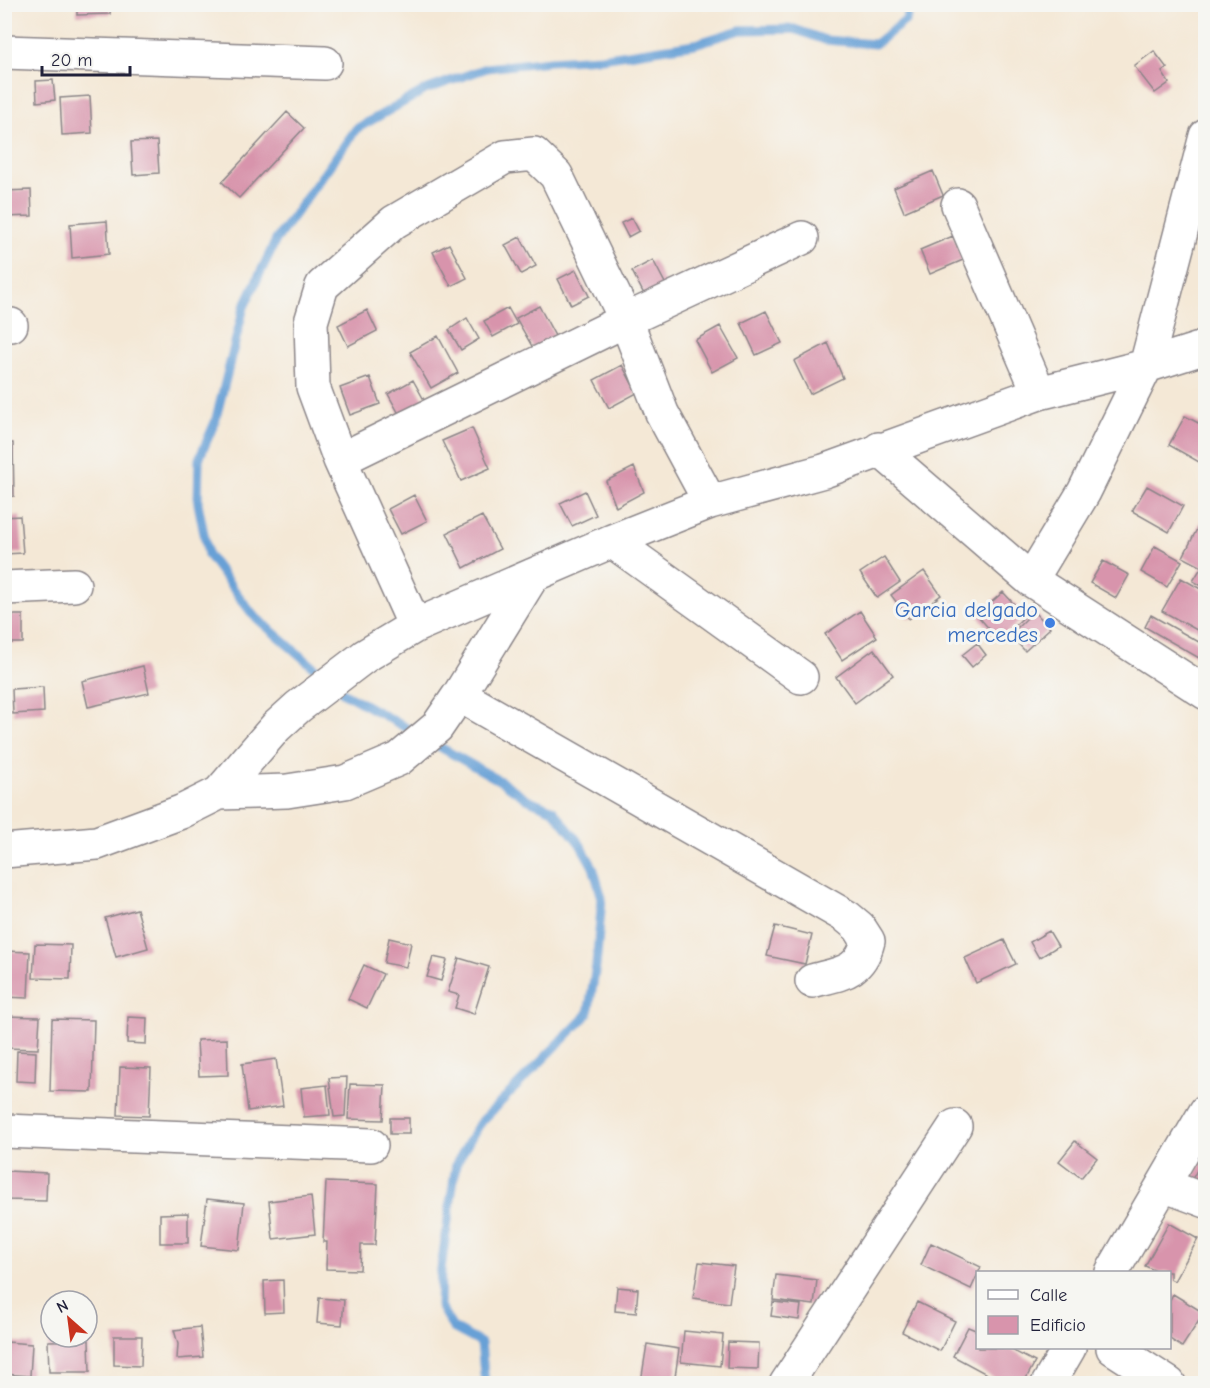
<svg xmlns="http://www.w3.org/2000/svg" width="1210" height="1388" font-family="'Comic Neue',sans-serif">
  <style>
    .lines { fill: none; stroke-linecap: round; stroke-linejoin: round }
    .stream { stroke: #67a0d6; stroke-width: 9 }
    .building { fill: #d894ac }
    .street-casing { stroke: #8b8588; stroke-width: 36 }
    .street { stroke: #fff; stroke-width: 33 }
    .shop-dot { fill: #3f7fe0; stroke: #f6f6f2; stroke-width: 2 }
    .labels { text-anchor: middle; dominant-baseline: central; stroke-width: 6; stroke-linejoin: round; paint-order: stroke }
    .shop-label { font-size: 22px; fill: #366cbe; stroke: #f6f6f2; text-anchor: end }
  </style>
  <rect width="100%" height="100%" fill="#f6f6f2"/>
  <filter id="ink" filterUnits="userSpaceOnUse"><feTurbulence type="fractalNoise" baseFrequency=".0167" numOctaves="2"/><feDisplacementMap in="SourceGraphic" scale="12" xChannelSelector="R" yChannelSelector="G"/><feConvolveMatrix kernelMatrix="1 2 1 2 8 2 1 2 1" color-interpolation-filters="sRGB"/></filter>
  <filter id="wash" filterUnits="userSpaceOnUse"><feTurbulence type="fractalNoise" baseFrequency=".008" numOctaves="4" result="noise"/><feDisplacementMap in="SourceGraphic" scale="24" xChannelSelector="R" yChannelSelector="G"/><feGaussianBlur stdDeviation="1.35" result="paint"/><feColorMatrix in="noise" values="0 0 0 0 0 0 0 0 0 0 0 0 0 0 0 0 0 1.4 0 .05"/><feComposite in="paint" operator="in"/></filter>
  <g filter="url(#wash)">
    <rect width="100%" height="100%" fill="#f4e8d6"/>
    <g class="lines">
      <!-- stream -->
      <path class="stream" d="M 419,735 L 344,693 L 253,615 L 208,555 L 198,503 L 199,459 L 215,422 L 244,307 L 276,240 L 356,129 L 425,90 L 487,68 L 550,61 L 601,58 L 695,44 L 740,30 L 794,29 L 825,40 L 875,44 L 906,20 L 910,4
        M 431,742 L 504,783 L 527,799 L 553,810 L 580,844 L 593,867 L 602,898 L 596,966 L 588,1014 L 479,1124 L 456,1164 L 441,1269 L 440,1306 L 453,1328 L 481,1343 L 485,1384"/>
    </g>
    <g id="blocks">
      <!-- building -->
      <path class="building" d="M 77,4 L 111,4 L 110,14 L 77,15 Z
        M 1154,51 L 1167,68 L 1162,72 L 1169,83 L 1155,93 L 1134,66 Z
        M 53,80 L 55,100 L 37,102 L 36,81 Z
        M 90,96 L 92,133 L 62,135 L 60,98 Z
        M 287,112 L 304,128 L 239,198 L 222,182 Z
        M 157,141 L 159,173 L 133,175 L 131,142 Z
        M 933,171 L 943,195 L 904,212 L 894,188 Z
        M 31,190 L 32,216 L 4,217 L 4,191 Z
        M 632,218 L 639,231 L 628,237 L 621,223 Z
        M 107,221 L 109,254 L 72,258 L 70,224 Z
        M 953,236 L 963,260 L 930,274 L 920,250 Z
        M 520,237 L 536,266 L 521,274 L 505,245 Z
        M 449,244 L 467,278 L 451,286 L 433,252 Z
        M 653,260 L 667,287 L 646,298 L 632,271 Z
        M 576,270 L 589,296 L 571,305 L 558,279 Z
        M 539,306 L 555,336 L 533,348 L 516,318 Z
        M 508,308 L 517,324 L 493,337 L 484,321 Z
        M 367,310 L 377,331 L 348,346 L 338,325 Z
        M 766,311 L 782,343 L 756,355 L 741,323 Z
        M 467,318 L 479,339 L 461,350 L 449,330 Z
        M 720,326 L 738,358 L 712,372 L 695,340 Z
        M 438,336 L 458,373 L 431,388 L 410,352 Z
        M 828,343 L 843,378 L 810,394 L 794,361 Z
        M 622,365 L 637,393 L 609,408 L 594,380 Z
        M 370,377 L 380,404 L 350,415 L 340,388 Z
        M 413,380 L 429,409 L 403,421 L 388,394 Z
        M 1185,416 L 1206,427 L 1206,466 L 1169,445 Z
        M 472,428 L 490,468 L 461,481 L 442,441 Z
        M 4,443 L 13,443 L 14,496 L 4,497 Z
        M 634,467 L 644,492 L 616,507 L 606,481 Z
        M 1147,486 L 1183,506 L 1169,532 L 1132,511 Z
        M 585,491 L 596,515 L 572,526 L 560,503 Z
        M 414,495 L 427,521 L 401,534 L 388,509 Z
        M 1206,511 L 1206,569 L 1183,557 Z
        M 20,516 L 23,553 L 4,554 L 4,517 Z
        M 482,516 L 500,549 L 464,568 L 447,533 Z
        M 1155,546 L 1182,561 L 1167,587 L 1141,572 Z
        M 884,557 L 900,582 L 877,598 L 860,573 Z
        M 1103,561 L 1129,575 L 1116,598 L 1090,583 Z
        M 1201,568 L 1206,571 L 1206,584 L 1204,587 L 1193,581 Z
        M 924,571 L 941,595 L 909,619 L 891,595 Z
        M 1181,578 L 1206,592 L 1206,635 L 1162,611 Z
        M 1003,592 L 1025,616 L 999,640 L 977,615 Z
        M 860,611 L 877,637 L 842,660 L 825,634 Z
        M 1034,611 L 1050,628 L 1025,651 L 1010,635 Z
        M 4,615 L 23,615 L 23,643 L 4,643 Z
        M 1151,615 L 1206,646 L 1206,662 L 1145,627 Z
        M 977,643 L 986,655 L 972,667 L 962,655 Z
        M 874,649 L 893,675 L 855,703 L 836,677 Z
        M 143,666 L 149,693 L 88,707 L 82,681 Z
        M 43,687 L 44,712 L 13,714 L 12,689 Z
        M 137,909 L 148,948 L 116,957 L 105,918 Z
        M 775,926 L 812,935 L 805,964 L 767,956 Z
        M 1049,931 L 1058,946 L 1039,958 L 1030,942 Z
        M 389,938 L 411,943 L 406,967 L 384,963 Z
        M 1004,940 L 1016,964 L 976,983 L 965,958 Z
        M 35,944 L 71,945 L 70,979 L 33,978 Z
        M 4,951 L 30,952 L 28,998 L 4,997 Z
        M 433,957 L 447,960 L 441,981 L 427,977 Z
        M 459,958 L 489,967 L 474,1014 L 455,1008 L 459,995 L 448,992 Z
        M 364,965 L 383,974 L 367,1008 L 348,999 Z
        M 4,1016 L 40,1017 L 38,1049 L 4,1048 Z
        M 128,1017 L 147,1018 L 146,1044 L 127,1043 Z
        M 52,1019 L 94,1020 L 92,1092 L 50,1091 Z
        M 227,1039 L 228,1075 L 199,1076 L 197,1040 Z
        M 17,1051 L 36,1052 L 35,1082 L 16,1081 Z
        M 276,1059 L 283,1106 L 248,1111 L 242,1064 Z
        M 120,1067 L 151,1068 L 149,1116 L 118,1115 Z
        M 347,1077 L 345,1116 L 334,1117 L 329,1078 Z
        M 350,1084 L 385,1085 L 383,1120 L 348,1119 Z
        M 327,1085 L 330,1115 L 304,1117 L 301,1088 Z
        M 390,1118 L 409,1118 L 409,1134 L 390,1134 Z
        M 1075,1141 L 1097,1158 L 1081,1178 L 1059,1161 Z
        M 1206,1154 L 1206,1186 L 1191,1181 Z
        M 7,1171 L 47,1173 L 46,1201 L 6,1200 Z
        M 326,1182 L 378,1184 L 375,1245 L 361,1245 L 360,1270 L 326,1269 L 327,1242 L 323,1242 Z
        M 311,1196 L 315,1234 L 273,1239 L 269,1201 Z
        M 207,1199 L 244,1203 L 239,1250 L 201,1246 Z
        M 188,1213 L 188,1243 L 160,1243 L 160,1214 Z
        M 1169,1223 L 1198,1239 L 1174,1281 L 1170,1279 L 1170,1272 L 1158,1272 L 1145,1266 Z
        M 931,1243 L 981,1267 L 971,1289 L 921,1265 Z
        M 699,1262 L 734,1266 L 729,1303 L 693,1298 Z
        M 776,1275 L 817,1280 L 814,1305 L 773,1300 Z
        M 283,1280 L 284,1312 L 265,1313 L 264,1281 Z
        M 617,1287 L 638,1289 L 636,1313 L 615,1311 Z
        M 1173,1294 L 1204,1313 L 1182,1347 L 1170,1339 L 1170,1300 Z
        M 319,1298 L 344,1300 L 342,1325 L 317,1323 Z
        M 773,1302 L 801,1305 L 799,1320 L 771,1316 Z
        M 917,1302 L 955,1321 L 940,1351 L 902,1332 Z
        M 200,1327 L 203,1357 L 177,1359 L 178,1344 L 174,1330 Z
        M 968,1327 L 978,1331 L 978,1348 L 1008,1348 L 1035,1362 L 1023,1384 L 1005,1384 L 953,1356 Z
        M 684,1331 L 723,1335 L 720,1366 L 681,1362 Z
        M 114,1336 L 142,1336 L 141,1366 L 114,1365 Z
        M 89,1340 L 90,1372 L 49,1372 L 48,1341 Z
        M 6,1342 L 32,1344 L 30,1376 L 4,1374 Z
        M 728,1342 L 759,1343 L 758,1369 L 727,1368 Z
        M 647,1344 L 679,1349 L 674,1384 L 641,1382 Z"/>
    </g>
  </g>
  <g filter="url(#ink)">
    <use href="#blocks" fill-opacity="0" stroke="#8b8588" stroke-width="1.5"/>
    <g class="lines">
      <!-- street casing -->
      <g class="street-casing">
        <path id="street" d="M 4,52 L 325,63
          M 958,205 L 1039,393
          M 4,325 L 11,325
          M 879,449 L 1031,580 L 1206,693
          M 340,460 L 415,626
          M 710,502 L 662,413 L 626,320 L 340,460 L 313,387 L 311,322 L 322,286 L 394,222 L 505,157 L 534,154 L 556,175 L 626,320 L 802,238
          M 612,541 L 801,677
          M 1031,580 L 1084,492 L 1146,366 L 1206,136
          M 4,588 L 74,585
          M 459,695 L 847,917 L 859,927 L 868,941 C 860,973 841,973 812,981
          M 219,793 L 287,791 L 345,782 L 399,759 L 437,727 L 459,695 L 533,575
          M 4,851 L 97,843 L 181,812 L 219,793 L 276,727 L 298,707 L 365,656 L 415,626 L 612,541 L 710,502 L 824,471 L 1039,393 L 1146,366 L 1206,347
          M 4,1131 L 371,1145
          M 1163,1185 L 1206,1201
          M 1112,1272 L 1206,1111
          M 1113,1348 L 1169,1384
          M 786,1384 L 955,1126
          M 1048,1384 L 1069,1348"/>
      </g>
      <!-- street -->
      <use href="#street" class="street"/>
    </g>
  </g>
  <!-- markers -->
  <circle class="shop-dot" cx="1050" cy="623" r="6"/>
  <g class="labels">
    <!-- shop labels -->
    <g class="shop-label">
      <text x="1038" y="610">Garcia delgado<tspan x="1038" dy="25">mercedes</tspan></text>
    </g>
  </g>
  <!-- margin -->
  <rect width="1210" height="1388" fill="none" stroke="#f6f6f2" stroke-width="24"/>
  <!-- legend -->
  <rect x="976" y="1271" width="195" height="78" fill="#f6f6f2" stroke="#a1a1a9" stroke-width="1.5"/>
  <rect x="988" y="1290" width="30" height="9" fill="#ffffff" stroke="#a1a1a9" stroke-width="1.5"/>
  <text x="1030" y="1301" font-size="18" fill="#22223b">Calle</text>
  <rect x="988" y="1316" width="30" height="18" fill="#d894ac" stroke="#a1a1a9" stroke-width="1.5"/>
  <text x="1030" y="1331" font-size="18" fill="#22223b">Edificio</text>
  <!-- north arrow -->
  <g transform="translate(69 1319) rotate(332)"><circle r="28" fill="#f6f6f2" stroke="#a1a1a9" stroke-width="1.5"/>
  <path d="M0-4.5L10 22L0 15L-10 22Z" fill="#c8321e"/>
  <text y="-9" font-size="16" font-weight="bold" text-anchor="middle" fill="#22223b">N</text>
  </g>
  <!-- scale -->
  <path d="M42 66v9h88v-9" fill="none" stroke="#22223b" stroke-width="3"/>
  <text x="51" y="66" font-size="18" fill="#22223b" stroke="#f6f6f2" stroke-width="4.5" paint-order="stroke">20 m</text>
</svg>
